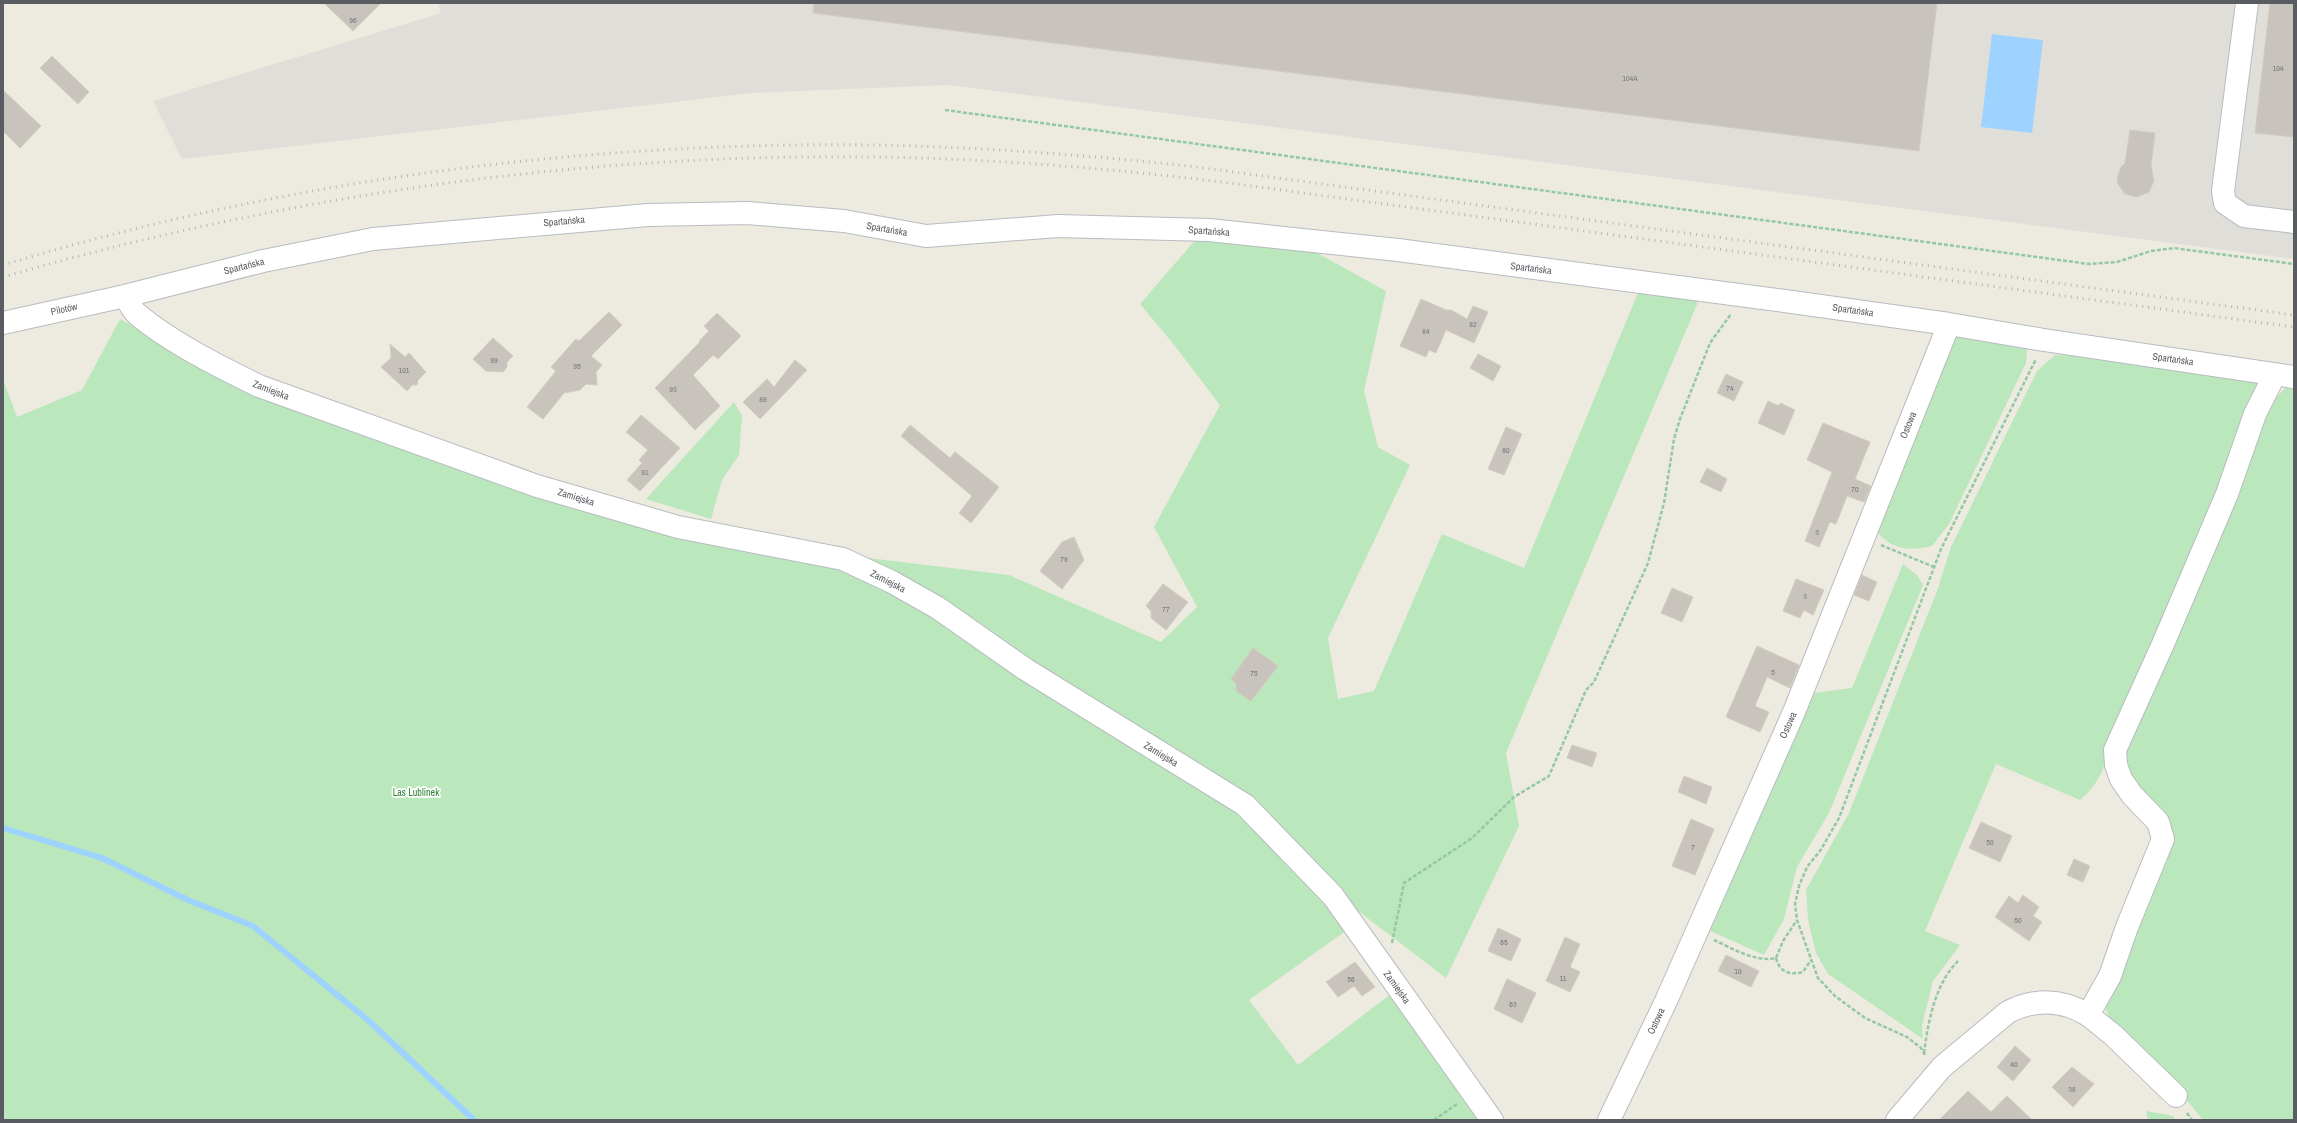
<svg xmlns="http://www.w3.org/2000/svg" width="2297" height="1123" font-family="'Archivo Narrow',sans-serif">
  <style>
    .industrial { fill: #e0ded8 }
    .green { fill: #bae7bb }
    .water { fill: #9ed2ff }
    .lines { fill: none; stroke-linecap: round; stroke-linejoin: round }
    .stream { stroke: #9ed2ff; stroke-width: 6 }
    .building { fill: #c8c4bd; stroke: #d2ccbe }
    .minor-casing { stroke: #b8bbc0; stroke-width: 24 }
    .path { stroke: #93c8a3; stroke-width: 2.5; stroke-dasharray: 4 2; stroke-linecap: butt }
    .minor { stroke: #fff; stroke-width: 22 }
    .rail { stroke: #b4b5b5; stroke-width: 3; stroke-dasharray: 1 5; stroke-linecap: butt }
    .labels { text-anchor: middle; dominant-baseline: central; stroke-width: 3.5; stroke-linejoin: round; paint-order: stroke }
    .number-label { font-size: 8px; fill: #757779 }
    .street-label { font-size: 10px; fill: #595d62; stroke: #fff }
    .park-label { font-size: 10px; fill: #2e8434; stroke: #fff }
  </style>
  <rect width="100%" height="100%" fill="#edebe0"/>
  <!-- industrial -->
  <path class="industrial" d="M 438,3 L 2294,3 L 2294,259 L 949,85 L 752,93 L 182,159 L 153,101 L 441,13 Z"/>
  <!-- green -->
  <path class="green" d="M 1197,238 L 1308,248 L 1386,291 L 1364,391 L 1378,447 L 1410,465 L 1328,638 L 1338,699 L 1374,691 L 1442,534 L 1524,568 L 1638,293 L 1699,300 L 1506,753 L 1519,826 L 1446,978 L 1345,901 L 1248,800 L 852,556 L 1009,575 L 1161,642 L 1197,607 L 1154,527 L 1220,405 L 1175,346 L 1140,304 Z
    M 120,319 L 259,394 L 843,565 L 935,611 L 1240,809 L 1327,902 L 1347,930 L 1249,1000 L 1298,1065 L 1392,993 L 1428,1050 L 1479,1120 L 3,1120 L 3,379 L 17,417 L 82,390 Z
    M 1956,332 L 2017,341 L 2027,350 L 2026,363 L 1949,524 L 1932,546 C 1907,552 1888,549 1874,527 Z
    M 2055,355 L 2090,356 L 2263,379 L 2270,404 L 2288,385 L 2294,385 L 2294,1120 L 2203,1120 L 2172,1082 L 2114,1031 L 2104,1004 L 2168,836 L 2167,817 L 2146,801 L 2110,747 C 2104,769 2098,785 2080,800 L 1996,764 L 1925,931 L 1960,945 L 1933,981 L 1922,1026 L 1923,1039 L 1828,974 L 1816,953 L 1808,920 L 1806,890 L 1849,813 L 1937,591 L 1951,547 L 2037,371 Z
    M 734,402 L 742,416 L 739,455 L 722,480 L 711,519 L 646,499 Z
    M 1903,564 L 1917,575 L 1923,585 L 1829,813 L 1797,867 L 1784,919 L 1764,955 L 1706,929 L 1806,694 L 1852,688 Z
    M 2146,1111 L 2174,1116 L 2174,1120 L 2148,1120 Z"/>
  <!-- water -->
  <path class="water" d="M 1992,34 L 2043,40 L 2032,133 L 1981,127 Z"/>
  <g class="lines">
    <!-- stream -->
    <path class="stream" d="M 3,828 L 102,858 L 188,900 L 253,926 L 368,1020 L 474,1120"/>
  </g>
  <!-- building -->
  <path class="building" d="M 324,3 L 381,3 L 353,31 Z
    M 814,3 L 1937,3 L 1919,151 L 813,13 Z
    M 2270,3 L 2294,3 L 2294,137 L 2255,133 Z
    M 52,56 L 89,92 L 78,104 L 40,68 Z
    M 3,90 L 41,126 L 20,148 L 3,131 Z
    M 2130,130 L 2155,133 L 2151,166 L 2154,181 L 2149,192 L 2137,197 L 2125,194 L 2118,184 L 2117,178 L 2121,167 L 2125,163 Z
    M 1421,299 L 1446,310 L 1451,310 L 1467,319 L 1473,306 L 1488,312 L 1474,343 L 1446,330 L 1436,353 L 1429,350 L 1426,357 L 1400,346 Z
    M 609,312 L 622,325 L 591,356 L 602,365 L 596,372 L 597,385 L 586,384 L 580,390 L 564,393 L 543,419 L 527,407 L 556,371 L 551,367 L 576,339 L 579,341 Z
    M 717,313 L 741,336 L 718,359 L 713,355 L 693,375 L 720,406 L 695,430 L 655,388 L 700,342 L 699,341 L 709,331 L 704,326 Z
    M 493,338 L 513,356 L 507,362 L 507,367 L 503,372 L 486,371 L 473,359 Z
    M 390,344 L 405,357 L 409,353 L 426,372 L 418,380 L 417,385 L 412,385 L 407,391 L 381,367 L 391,358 Z
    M 1478,354 L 1501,366 L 1493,381 L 1470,368 Z
    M 795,360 L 807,370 L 760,419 L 743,402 L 767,379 L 774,387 Z
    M 1726,374 L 1743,382 L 1734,401 L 1717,393 Z
    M 1768,401 L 1779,406 L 1780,403 L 1795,410 L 1784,435 L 1758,423 Z
    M 641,415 L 680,448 L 640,491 L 627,480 L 642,463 L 639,460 L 648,450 L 626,432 Z
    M 1823,423 L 1870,442 L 1855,479 L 1871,486 L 1864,502 L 1847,496 L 1836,524 L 1830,522 L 1819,547 L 1805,541 L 1832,472 L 1807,460 Z
    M 910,425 L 950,458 L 955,452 L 999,487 L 971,523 L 959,513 L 972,496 L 901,436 Z
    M 1506,427 L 1522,434 L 1504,475 L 1488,469 Z
    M 1707,468 L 1727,479 L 1721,492 L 1700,482 Z
    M 1074,537 L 1084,560 L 1062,589 L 1040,571 L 1062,542 Z
    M 1862,575 L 1877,582 L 1869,601 L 1854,595 Z
    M 1796,579 L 1824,590 L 1813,615 L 1804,610 L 1800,618 L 1783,611 Z
    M 1163,584 L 1188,602 L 1166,630 L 1151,618 L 1151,611 L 1146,606 Z
    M 1672,588 L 1693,597 L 1682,622 L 1661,613 Z
    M 1757,646 L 1799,665 L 1790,688 L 1767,677 L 1755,706 L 1769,712 L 1760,732 L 1726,717 Z
    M 1253,648 L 1278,666 L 1251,701 L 1236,691 L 1236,683 L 1231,679 Z
    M 1572,745 L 1597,753 L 1592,767 L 1567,758 Z
    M 1684,776 L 1712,787 L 1706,804 L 1678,792 Z
    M 1691,819 L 1714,829 L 1695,875 L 1672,866 Z
    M 1981,822 L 2012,836 L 2000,862 L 1969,848 Z
    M 2074,859 L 2090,866 L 2083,882 L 2067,875 Z
    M 2023,895 L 2039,907 L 2033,916 L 2042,922 L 2029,941 L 1995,917 L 2009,896 L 2018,903 Z
    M 1498,928 L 1521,939 L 1511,961 L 1488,951 Z
    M 1565,937 L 1580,944 L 1570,967 L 1580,972 L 1570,992 L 1546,981 Z
    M 1726,955 L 1759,971 L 1751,987 L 1718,971 Z
    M 1355,962 L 1375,987 L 1362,996 L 1354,986 L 1338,997 L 1326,982 Z
    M 1507,979 L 1536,993 L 1522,1023 L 1494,1009 Z
    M 2015,1046 L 2031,1060 L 2013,1081 L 1997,1067 Z
    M 2072,1067 L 2094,1084 L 2073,1107 L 2052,1087 Z
    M 1968,1091 L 1991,1112 L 2007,1096 L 2032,1120 L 1939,1120 Z"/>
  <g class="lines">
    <!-- minor casing -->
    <g class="minor-casing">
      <path id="minor" d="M 2247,3 L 2223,191 L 2225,203 L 2244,216 L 2294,222
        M 125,296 C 129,302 132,310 137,314 C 170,342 220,367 259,386 L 537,486 L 678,527 L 843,559 L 892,582 L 938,608 L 1025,669 L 1245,805 L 1333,896 L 1492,1120
        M 3,323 L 125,296 L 263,261 L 373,239 L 648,215 L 747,213 L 844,221 L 926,236 L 1058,226 L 1209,230 L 1398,250 L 1792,302 L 1949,324 L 2044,340 L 2294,377
        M 2176,1096 L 2113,1035 L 2088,1015 L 2110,976 L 2127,927 L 2163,839 L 2158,822 L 2132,795 L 2121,779 L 2116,765 L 2115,750 L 2163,644 L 2227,494 L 2255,414 L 2275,374
        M 1609,1120 L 1666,1001 L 1794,712 L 1949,324
        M 1897,1120 L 1942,1067 L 2008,1012 C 2036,998 2062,999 2088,1015"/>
    </g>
    <!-- path -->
    <path class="path" d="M 945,110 L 2089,264 L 2117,262 L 2151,251 L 2174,248 L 2294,264
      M 1881,545 L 1934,567
      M 1714,940 C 1731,948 1757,963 1776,958 L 1783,941 L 1797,920
      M 1392,943 L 1404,883 L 1472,838 L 1514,797 L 1549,776 L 1586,690 L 1594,682 L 1648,563 L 1664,503 L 1674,439 L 1680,419 L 1710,343 L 1731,314
      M 1776,958 C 1780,973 1790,975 1803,972 L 1811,960
      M 1924,1053 C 1928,1022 1935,984 1958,961
      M 1925,1055 L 1921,1048 L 1907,1037 L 1865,1018 L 1835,996 L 1818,978 L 1811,959 L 1797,920 L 1795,904 L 1799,886 L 1807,867 L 1820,851 L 1839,818 L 1941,549 L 2036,359
      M 2187,1113 L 2192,1120
      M 1434,1120 L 1457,1104"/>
    <!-- minor -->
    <use href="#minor" class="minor"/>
    <!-- rail -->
    <path class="rail" d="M 3,265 C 285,180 583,141 877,145 C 981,147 1085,155 1189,166 L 2294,315
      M 3,277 C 286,195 582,153 877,157 C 993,159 1108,168 1222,182 L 2294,327"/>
  </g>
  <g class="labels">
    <!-- number labels -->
    <g class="number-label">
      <text x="353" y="20">96</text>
      <text x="2278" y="68">104</text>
      <text x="1630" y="78">104A</text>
      <text x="1473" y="324">82</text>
      <text x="1426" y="331">84</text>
      <text x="494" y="360">99</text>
      <text x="577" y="366">95</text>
      <text x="404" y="370">101</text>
      <text x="1730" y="388">74</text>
      <text x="673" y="389">93</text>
      <text x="763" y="399">89</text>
      <text x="1506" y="450">80</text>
      <text x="645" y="472">91</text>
      <text x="1855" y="489">70</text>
      <text x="1817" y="532">3</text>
      <text x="1064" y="559">79</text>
      <text x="1805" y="596">3</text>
      <text x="1166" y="609">77</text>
      <text x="1773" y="672">5</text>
      <text x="1254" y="673">75</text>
      <text x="1990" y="842">50</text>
      <text x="1693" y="847">7</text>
      <text x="2018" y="920">50</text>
      <text x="1504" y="942">65</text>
      <text x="1738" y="971">10</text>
      <text x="1563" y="978">11</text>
      <text x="1351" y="979">56</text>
      <text x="1513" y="1004">63</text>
      <text x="2014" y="1064">40</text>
      <text x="2072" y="1089">38</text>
    </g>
    <!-- street labels -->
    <g class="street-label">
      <text transform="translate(564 221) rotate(-5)">Spartańska</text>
      <text transform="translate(887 229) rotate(10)">Spartańska</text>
      <text transform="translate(1209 231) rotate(4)">Spartańska</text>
      <text transform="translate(244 266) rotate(-14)">Spartańska</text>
      <text transform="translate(1531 268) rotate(7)">Spartańska</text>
      <text transform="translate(64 309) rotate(-12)">Pilotów</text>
      <text transform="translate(1853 310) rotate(8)">Spartańska</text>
      <text transform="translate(2173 359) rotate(8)">Spartańska</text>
      <text transform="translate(271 390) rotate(21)">Zamiejska</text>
      <text transform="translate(1908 425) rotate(-68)">Ostowa</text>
      <text transform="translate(576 497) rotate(17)">Zamiejska</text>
      <text transform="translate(888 581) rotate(27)">Zamiejska</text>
      <text transform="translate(1788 725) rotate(-66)">Ostowa</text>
      <text transform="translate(1161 754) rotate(31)">Zamiejska</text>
      <text transform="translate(1397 987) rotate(54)">Zamiejska</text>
      <text transform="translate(1656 1021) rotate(-65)">Ostowa</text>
    </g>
    <!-- park labels -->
    <g class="park-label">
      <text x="416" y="792">Las Lublinek</text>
    </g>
  </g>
  <!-- border -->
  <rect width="2297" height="1123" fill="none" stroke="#595d62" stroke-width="8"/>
</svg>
